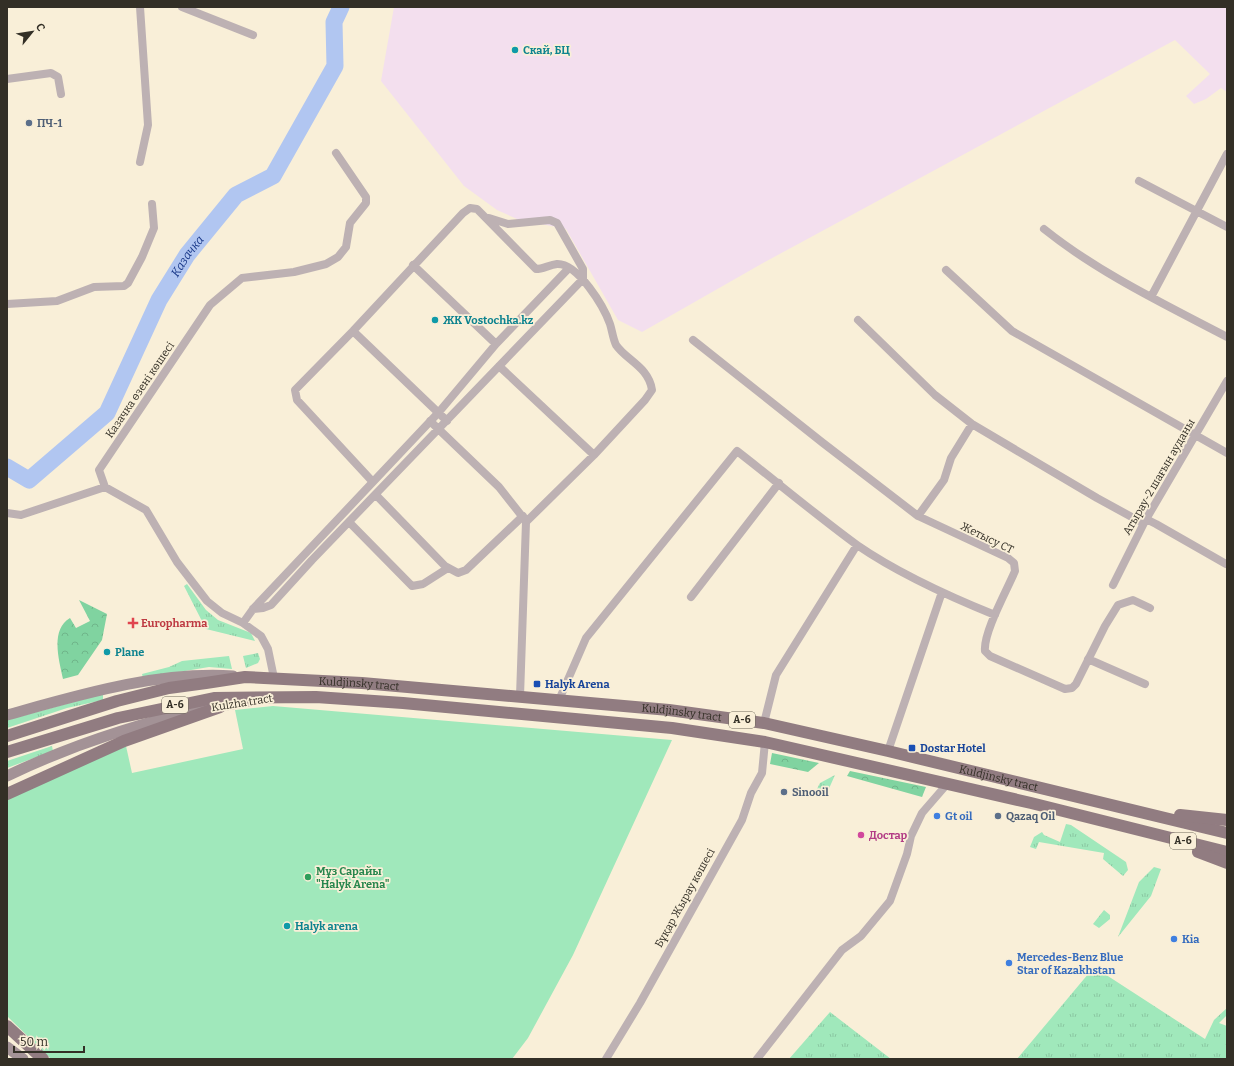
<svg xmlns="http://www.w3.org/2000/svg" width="1234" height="1066" font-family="Bitter,serif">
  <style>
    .commercial { fill: #f3dfee }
    .grass { fill: url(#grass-tufts) }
    .forest { fill: url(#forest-crowns) }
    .pitch { fill: #a0e8bb }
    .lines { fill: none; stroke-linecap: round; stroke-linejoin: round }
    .river { stroke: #b1c6f1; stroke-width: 17 }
    .street { stroke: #bdb1b3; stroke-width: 8 }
    .secondary { stroke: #a39296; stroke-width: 11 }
    .primary { stroke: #917c81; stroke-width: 12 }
    .culture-dot { fill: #0f9aa8; stroke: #f9efd8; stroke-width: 1.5 }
    .service-dot { fill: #5c6f8a; stroke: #f9efd8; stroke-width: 1.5 }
    .health-dot { fill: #e0444e; stroke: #f9efd8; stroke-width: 1.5 }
    .transit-dot { fill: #1a4fb4; stroke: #f9efd8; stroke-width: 1.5 }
    .shop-dot { fill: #3f7fe0; stroke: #f9efd8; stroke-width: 1.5 }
    .hotel-dot { fill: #d1479c; stroke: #f9efd8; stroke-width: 1.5 }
    .leisure-dot { fill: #2e9e5b; stroke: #f9efd8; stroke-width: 1.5 }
    .labels { text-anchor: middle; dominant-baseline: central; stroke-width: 3.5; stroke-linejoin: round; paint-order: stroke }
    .shield { fill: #f9efd8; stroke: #6e695b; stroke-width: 1 }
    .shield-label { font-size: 10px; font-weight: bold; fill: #332f26 }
    .culture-label { font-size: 11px; font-weight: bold; fill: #0d838f; stroke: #f9efd8; text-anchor: start }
    .service-label { font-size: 11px; font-weight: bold; fill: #4e5e75; stroke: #f9efd8; text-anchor: start }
    .street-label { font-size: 11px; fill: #332f26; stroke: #f9efd8 }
    .health-label { font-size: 11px; font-weight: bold; fill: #be3a42; stroke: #f9efd8; text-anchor: start }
    .transit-label { font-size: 11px; font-weight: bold; fill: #164399; stroke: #f9efd8; text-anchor: start }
    .shop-label { font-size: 11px; font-weight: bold; fill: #366cbe; stroke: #f9efd8; text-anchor: start }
    .hotel-label { font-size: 11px; font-weight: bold; fill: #b23c85; stroke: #f9efd8; text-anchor: start }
    .leisure-label { font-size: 11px; font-weight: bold; fill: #27864d; stroke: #f9efd8; text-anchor: start }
    .water-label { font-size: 12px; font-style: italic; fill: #1b3a8a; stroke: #f9efd8 }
  </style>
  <defs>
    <pattern id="grass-tufts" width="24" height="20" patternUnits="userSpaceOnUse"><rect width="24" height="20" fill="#a0e8bb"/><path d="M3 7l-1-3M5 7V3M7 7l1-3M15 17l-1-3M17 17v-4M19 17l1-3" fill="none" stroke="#8ac7a1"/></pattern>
    <pattern id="forest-crowns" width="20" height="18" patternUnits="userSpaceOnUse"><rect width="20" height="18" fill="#80d3a0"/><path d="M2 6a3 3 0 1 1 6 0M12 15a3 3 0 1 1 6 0" fill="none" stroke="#6fb58a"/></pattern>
  </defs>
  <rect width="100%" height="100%" fill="#f9efd8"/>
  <!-- commercial -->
  <path class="commercial" d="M 394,7 L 1227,7 L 1227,92 L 1221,88 L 1206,99 L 1194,104 L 1186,96 L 1210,74 L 1175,40 L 763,263 L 642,332 L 618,320 L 566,229 L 517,219 L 497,210 L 464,186 L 381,81 Z"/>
  <!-- grass -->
  <path class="grass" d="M 187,584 L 206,610 L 218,620 L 251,633 L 255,641 L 206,629 L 184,586 Z
    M 258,653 L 260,659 L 258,663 L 246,668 L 243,656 Z
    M 229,656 L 232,669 L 209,667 L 143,678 L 142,674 L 169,667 L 182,661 Z
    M 103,694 L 103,700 L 67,708 L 7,728 L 7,720 Z
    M 52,746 L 53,751 L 7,768 L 7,761 Z
    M 835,775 L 827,793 L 816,791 L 820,783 Z
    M 1066,824 L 1071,825 L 1126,862 L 1128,870 L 1123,876 L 1103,859 L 1104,853 L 1039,842 L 1036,849 L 1030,847 L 1034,837 L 1042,832 L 1044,835 L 1060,842 Z
    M 1154,867 L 1161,869 L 1151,896 L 1118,937 L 1139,882 Z
    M 1104,910 L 1110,915 L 1110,919 L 1099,928 L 1093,924 Z
    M 1094,967 L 1205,1039 L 1214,1020 L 1227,1008 L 1227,1015 L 1219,1023 L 1227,1026 L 1227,1059 L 1017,1059 Z
    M 830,1012 L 891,1059 L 789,1059 Z"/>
  <!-- forest -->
  <path class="forest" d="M 79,600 L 107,614 L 102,640 L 78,675 L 63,679 C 59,660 50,630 70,618 L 76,628 L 90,621 Z
    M 772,753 L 819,763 L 808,772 L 770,764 Z
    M 850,771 L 926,787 L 922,797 L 847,776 Z"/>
  <!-- pitch -->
  <path class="pitch" d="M 273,706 L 672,740 L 573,955 L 528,1038 L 512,1059 L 51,1059 L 7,1016 L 7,799 L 126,746 L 132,773 L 243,749 L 235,710 Z"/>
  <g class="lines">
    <!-- river -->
    <path class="river" id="s1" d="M 7,467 L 29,480 L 107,413 L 159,300 L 187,255 L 236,195 L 273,176 L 335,66 L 334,22 L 341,7"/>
    <!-- street -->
    <path class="street" d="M 140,7 L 148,125 L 140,162
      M 182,7 L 253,35
      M 7,79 L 51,73 L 58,77 L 61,94
      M 1139,181 L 1227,227
      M 1044,229 C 1099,273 1164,304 1227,337
      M 413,265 L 496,344
      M 946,270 L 1012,331 L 1227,453
      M 1151,297 L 1227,154
      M 7,304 L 57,301 L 94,287 L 124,286 L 128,283 L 142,257 L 154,228 L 152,204
      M 858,320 L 935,395 L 972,424 L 1097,498 L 1139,521 L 1150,521 L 1156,524 L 1226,564
      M 353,331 L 447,421
      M 693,340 L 823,443 L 918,516 L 1008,558 L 1014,563 L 1015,571 C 1007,590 983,633 985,651 L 990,656 L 1065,689 L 1072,688 L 1076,684 L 1105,626 L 1118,605 L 1133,600 L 1150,608
      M 499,366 L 594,455
      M 430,421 L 499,487 L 525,520
      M 372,481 L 297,400 L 295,390 L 353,331 L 463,213 L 470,208 L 477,209 L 536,269 C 543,269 549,265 557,264 C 578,263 604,307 610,324 C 612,330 613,339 616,345 C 626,360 649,367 652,390 L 645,400 L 594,455 L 526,522 L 520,696
      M 376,495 L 445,566 L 458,573 L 466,570 L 523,516
      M 7,513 L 21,515 L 105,487
      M 918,516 L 944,480 L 951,458 L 972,424
      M 349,522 L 412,586 L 423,584 L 448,568
      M 1113,585 L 1145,521 L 1227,381
      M 691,597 L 779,483
      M 253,609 L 263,608 L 271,605 L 312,560 L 583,279 L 583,269 L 557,223 L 550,220 L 508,224 L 489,218
      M 243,623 L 253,609 L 439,412 L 496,344 L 569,268
      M 1088,659 L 1145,684
      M 274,678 L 268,649 L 261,636 L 243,623 L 222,613 L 207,601 L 177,562 L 146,510 L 105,487 L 99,470 L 210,305 L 242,278 L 294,272 L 326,264 L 338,257 L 346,247 L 350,223 L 366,203 L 366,197 L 336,153
      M 559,700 L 586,638 L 737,451 C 777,482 816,515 857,545 C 899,574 948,596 995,615
      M 764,723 L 776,675 L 857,545
      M 888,751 L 942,592
      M 606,1059 L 640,1003 L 742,820 L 751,793 L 762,773 L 765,742
      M 757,1059 L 842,950 L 861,936 L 890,901 L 907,854 L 911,836 L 922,813 L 948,783"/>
    <!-- secondary -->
    <path class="secondary" d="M 7,715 C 79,695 157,671 233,676
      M 7,776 C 63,749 125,728 185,713 C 206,708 227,705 248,701
      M 7,1047 L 23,1059"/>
    <!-- primary -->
    <g class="primary">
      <path id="s2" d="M 7,736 L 117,701 L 169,688 L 206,683 L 245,677 L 362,683 L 669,710 L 764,723 L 888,751 L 1227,833"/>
      <path d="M 7,752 L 118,718 L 214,698 L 316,697 L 403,703 L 672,728 L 765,742 L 1031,803 L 1227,852"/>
      <path d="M 7,794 L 124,741 L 220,707"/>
      <path d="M 1180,815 L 1227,820"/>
      <path d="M 1198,852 L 1227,863"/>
      <path d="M 7,1026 L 43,1059"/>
    </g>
  </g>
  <!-- markers -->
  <g class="culture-dot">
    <circle cx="515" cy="50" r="4"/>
    <circle cx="435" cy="320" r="4"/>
    <circle cx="107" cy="652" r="4"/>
    <circle cx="287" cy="926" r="4"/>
  </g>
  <g class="service-dot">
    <circle cx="29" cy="123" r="4"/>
    <circle cx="784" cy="792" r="4"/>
    <circle cx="998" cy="816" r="4"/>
  </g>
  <path class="health-dot" d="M131 617h4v4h4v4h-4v4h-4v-4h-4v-4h4z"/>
  <g class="transit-dot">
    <rect x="533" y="680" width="8" height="8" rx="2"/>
    <rect x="908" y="744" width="8" height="8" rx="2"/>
  </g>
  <g class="shop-dot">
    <circle cx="937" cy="816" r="4"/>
    <circle cx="1174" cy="939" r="4"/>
    <circle cx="1009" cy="963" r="4"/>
  </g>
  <circle class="hotel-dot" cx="861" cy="835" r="4"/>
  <circle class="leisure-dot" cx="308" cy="877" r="4"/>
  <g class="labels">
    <!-- shield labels -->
    <g class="shield">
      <rect x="162" y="697" width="26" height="16" rx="3"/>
      <rect x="729" y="712" width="26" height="16" rx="3"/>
      <rect x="1170" y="833" width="26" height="16" rx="3"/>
    </g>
    <g class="shield-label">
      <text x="175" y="705">A-6</text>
      <text x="742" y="720">A-6</text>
      <text x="1183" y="841">A-6</text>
    </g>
    <!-- culture labels -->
    <g class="culture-label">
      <text x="523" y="50">Скай, БЦ</text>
      <text x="443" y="320">ЖК Vostochka.kz</text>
      <text x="115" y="652">Plane</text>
      <text x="295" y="926">Halyk arena</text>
    </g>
    <!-- service labels -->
    <g class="service-label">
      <text x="37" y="123">ПЧ-1</text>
      <text x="792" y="792">Sinooil</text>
      <text x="1006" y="816">Qazaq Oil</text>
    </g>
    <!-- street labels -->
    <g class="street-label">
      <text transform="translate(140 390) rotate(-56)">Казачка өзені көшесі</text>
      <text transform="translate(1159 477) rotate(-60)">Атырау-2 шағын ауданы</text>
      <text transform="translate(987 538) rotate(26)">Жетысу СТ</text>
      <text stroke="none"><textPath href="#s2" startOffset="360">Kuldjinsky tract</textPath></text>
      <text transform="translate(242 703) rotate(-9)">Kulzha tract</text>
      <text stroke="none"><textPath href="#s2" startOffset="684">Kuldjinsky tract</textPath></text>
      <text stroke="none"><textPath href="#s2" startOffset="1008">Kuldjinsky tract</textPath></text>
      <text transform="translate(685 898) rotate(-61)">Бұқар Жырау көшесі</text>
    </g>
    <!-- health labels -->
    <g class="health-label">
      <text x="141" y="623">Europharma</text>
    </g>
    <!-- transit labels -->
    <g class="transit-label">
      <text x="545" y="684">Halyk Arena</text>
      <text x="920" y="748">Dostar Hotel</text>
    </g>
    <!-- shop labels -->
    <g class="shop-label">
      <text x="945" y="816">Gt oil</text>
      <text x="1182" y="939">Kia</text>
      <text x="1017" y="957">Mercedes-Benz Blue<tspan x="1017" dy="13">Star of Kazakhstan</tspan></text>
    </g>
    <!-- hotel labels -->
    <g class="hotel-label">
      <text x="869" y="835">Достар</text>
    </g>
    <!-- leisure labels -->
    <g class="leisure-label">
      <text x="316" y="871">Мұз Сарайы<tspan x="316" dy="13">"Halyk Arena"</tspan></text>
    </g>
    <!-- water labels -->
    <g class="water-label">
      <text stroke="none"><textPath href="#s1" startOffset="305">Казачка</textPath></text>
    </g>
  </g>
  <!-- border -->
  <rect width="1234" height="1066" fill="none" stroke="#332f26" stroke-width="16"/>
  <!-- north arrow -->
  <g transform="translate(32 32) rotate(60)" stroke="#f9efd8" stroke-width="3" paint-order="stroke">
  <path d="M0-3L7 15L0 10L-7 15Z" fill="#332f26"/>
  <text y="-6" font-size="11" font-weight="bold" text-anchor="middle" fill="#332f26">С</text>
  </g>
  <!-- scale -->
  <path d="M14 1046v6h70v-6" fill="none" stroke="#332f26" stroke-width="2"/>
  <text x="20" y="1046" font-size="12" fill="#332f26" stroke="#f9efd8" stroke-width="3" paint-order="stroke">50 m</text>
</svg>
